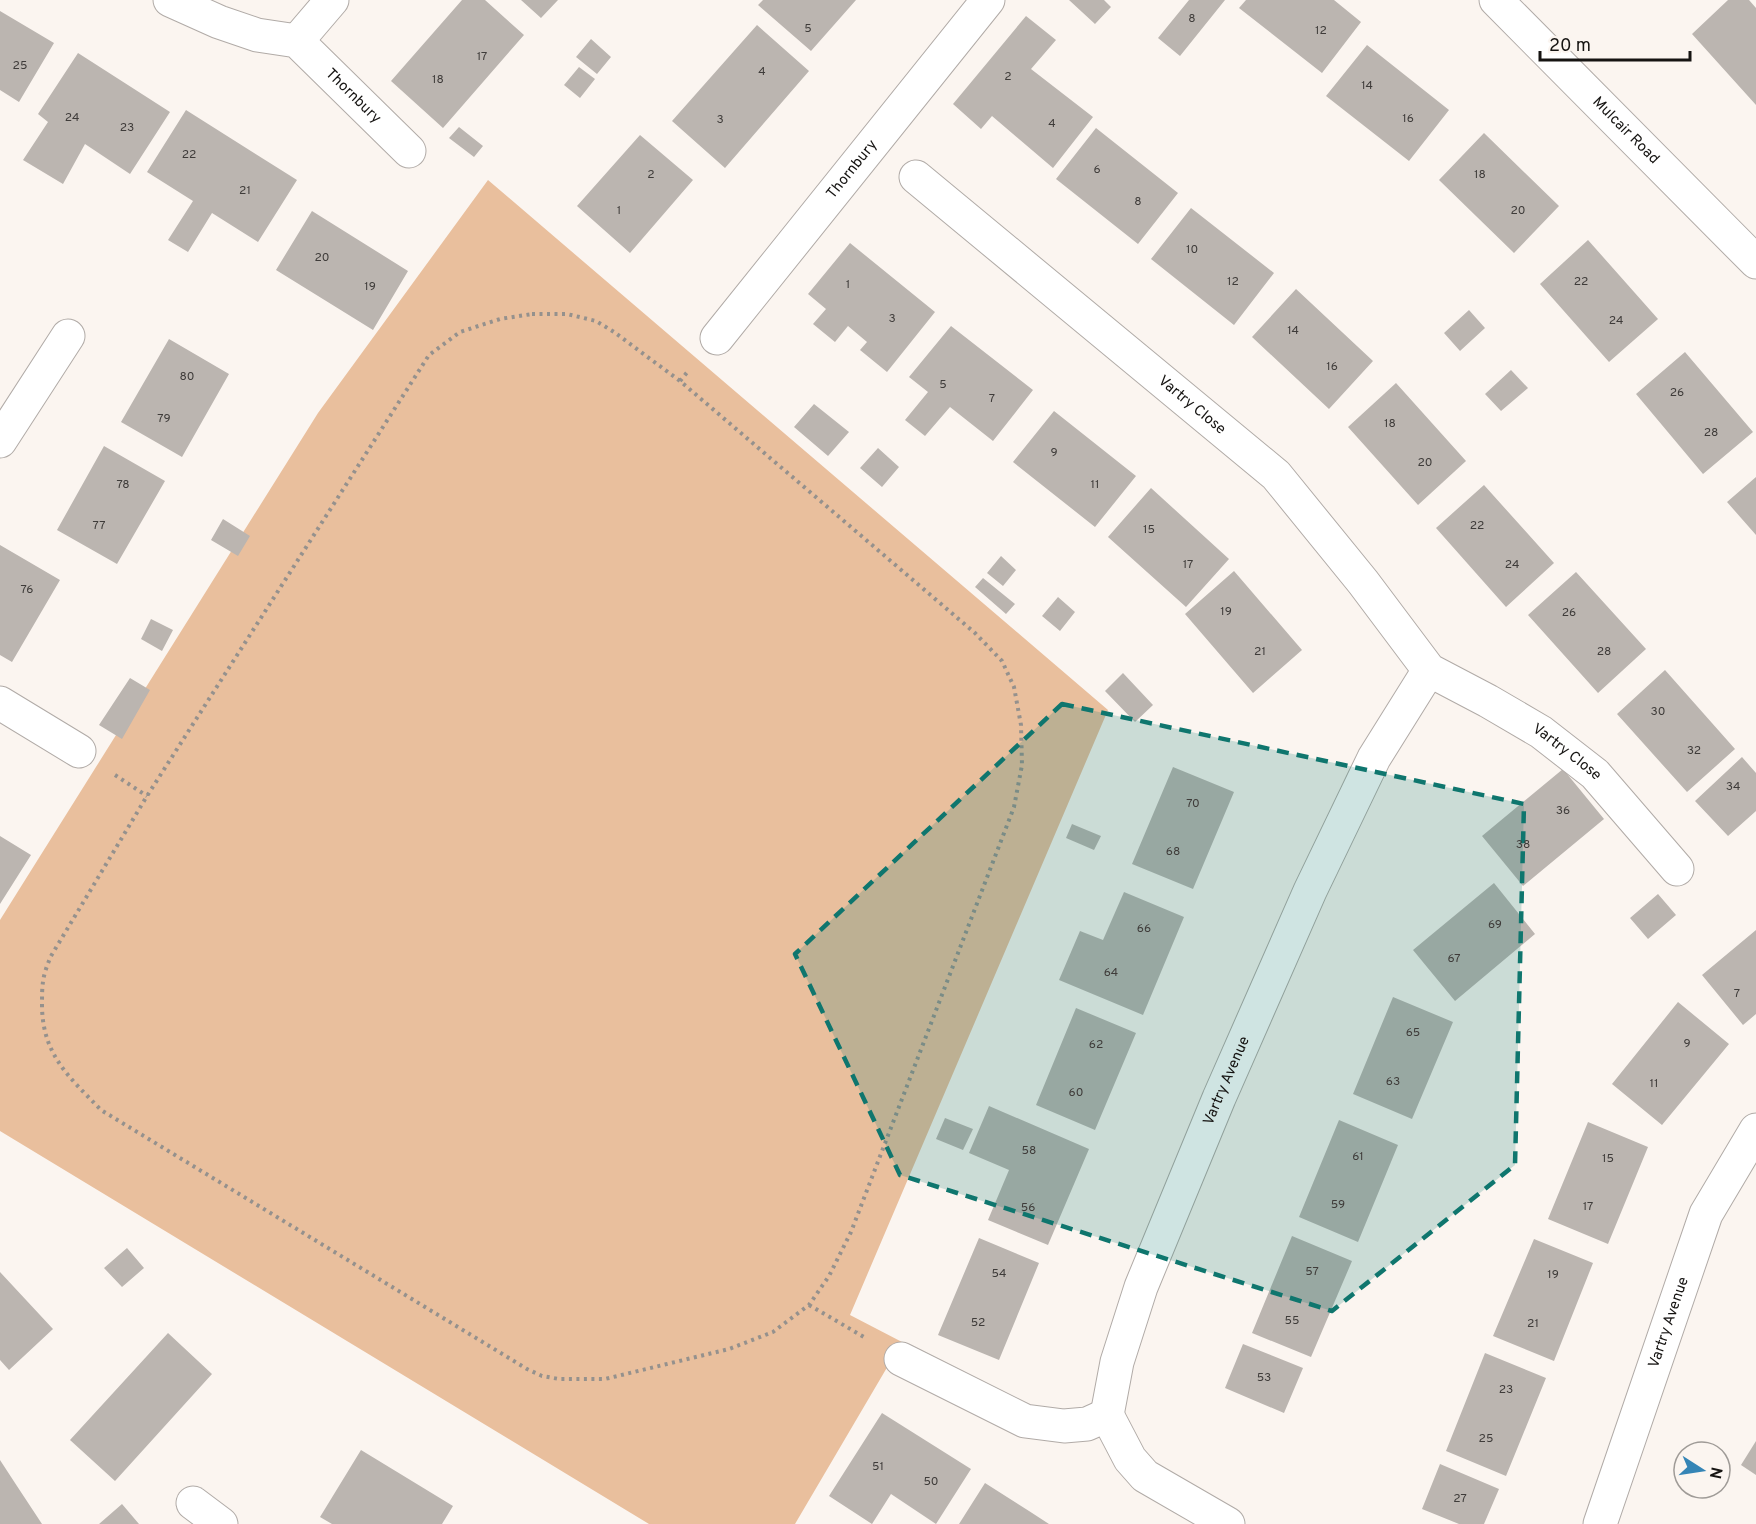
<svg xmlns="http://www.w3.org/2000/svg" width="1756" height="1524" font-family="Overpass,sans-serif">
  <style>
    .green { fill: #e9bf9d }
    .building { fill: #bbb5b0 }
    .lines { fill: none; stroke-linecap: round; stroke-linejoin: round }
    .minor-casing { stroke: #b1aba7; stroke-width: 35 }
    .path { stroke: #95918d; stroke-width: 4; stroke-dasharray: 3 4.5; stroke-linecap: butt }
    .minor { stroke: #fff; stroke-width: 33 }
    .marked { fill: #0f766e; fill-opacity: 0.2; stroke: #0f766e; stroke-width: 4.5; stroke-dasharray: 12 8; stroke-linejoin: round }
    .labels { text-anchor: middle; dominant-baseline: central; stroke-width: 6; stroke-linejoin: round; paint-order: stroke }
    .number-label { font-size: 12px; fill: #3f3c3a }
    .street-label { font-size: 15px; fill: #161412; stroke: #fbf5f0 }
  </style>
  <rect width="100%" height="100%" fill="#fbf5f0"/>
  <!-- green -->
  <path class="green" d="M 488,180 L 1108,710 L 850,1315 L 902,1342 L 795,1524 L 649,1524 L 0,1131 L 0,920 L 318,413 Z"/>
  <!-- building -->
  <path class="building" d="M 462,0 L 485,0 L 524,35 L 443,128 L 391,81 Z
    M 521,0 L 558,0 L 541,18 Z
    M 763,0 L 856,0 L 811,51 L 758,5 Z
    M 1069,0 L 1104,0 L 1111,7 L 1095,24 Z
    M 1189,0 L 1225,0 L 1180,56 L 1158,38 Z
    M 1246,0 L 1334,0 L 1361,22 L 1322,73 L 1239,8 Z
    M 1728,0 L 1749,0 L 1756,8 L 1756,105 L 1692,34 Z
    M 0,11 L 54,43 L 19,102 L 0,90 Z
    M 1026,16 L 1056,40 L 1031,69 L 1093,117 L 1053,168 L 992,116 L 981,129 L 953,104 Z
    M 757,25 L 809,71 L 725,168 L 672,121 Z
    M 591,39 L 611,57 L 597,74 L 576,57 Z
    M 1367,45 L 1449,110 L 1409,161 L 1326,96 Z
    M 78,53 L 170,112 L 130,174 L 85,144 L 63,184 L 23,160 L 48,122 L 38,114 Z
    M 579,67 L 595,79 L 580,98 L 564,85 Z
    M 186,110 L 297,180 L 258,242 L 212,213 L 188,252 L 168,240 L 193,201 L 147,172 Z
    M 459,127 L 483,146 L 474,157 L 449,138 Z
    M 1096,128 L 1178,193 L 1138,244 L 1056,179 Z
    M 1484,133 L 1559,206 L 1514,253 L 1439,180 Z
    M 640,135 L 693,180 L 630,253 L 577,206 Z
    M 1191,208 L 1274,273 L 1234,325 L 1151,259 Z
    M 312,211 L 408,271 L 373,330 L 276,270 Z
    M 1588,240 L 1658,319 L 1609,362 L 1540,284 Z
    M 850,243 L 935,312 L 887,372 L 860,350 L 867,342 L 848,326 L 835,342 L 813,324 L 826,309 L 808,294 Z
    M 1296,289 L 1373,361 L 1329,409 L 1252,337 Z
    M 1469,310 L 1485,328 L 1460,351 L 1444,333 Z
    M 951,326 L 1033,390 L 993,441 L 950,407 L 925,436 L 905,420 L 928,392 L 909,377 Z
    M 169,339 L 229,374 L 182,457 L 121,422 Z
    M 1685,352 L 1753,432 L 1703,474 L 1636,394 Z
    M 1511,370 L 1528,388 L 1501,411 L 1485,394 Z
    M 1396,383 L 1466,461 L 1418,505 L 1348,427 Z
    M 814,404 L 849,432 L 828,456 L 794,427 Z
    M 1054,411 L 1136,476 L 1095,527 L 1013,462 Z
    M 104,446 L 165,481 L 117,564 L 57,530 Z
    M 878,448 L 899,467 L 882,487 L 860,468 Z
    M 1756,477 L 1756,535 L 1727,502 Z
    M 1484,485 L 1554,563 L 1506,607 L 1436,528 Z
    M 1151,488 L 1229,559 L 1186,607 L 1108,537 Z
    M 223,519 L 250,536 L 238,556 L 211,540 Z
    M 0,545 L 60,580 L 12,662 L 0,655 Z
    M 1001,556 L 1016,570 L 1003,586 L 987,573 Z
    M 1234,571 L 1302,650 L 1253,693 L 1185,614 Z
    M 1576,572 L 1646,649 L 1598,693 L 1528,615 Z
    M 983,578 L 1015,604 L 1006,614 L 975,587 Z
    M 1058,597 L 1075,612 L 1060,631 L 1042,616 Z
    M 151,619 L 173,630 L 162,651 L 141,639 Z
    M 1665,670 L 1735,749 L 1687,792 L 1617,714 Z
    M 1123,673 L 1153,705 L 1135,722 L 1105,691 Z
    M 130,678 L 150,690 L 122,739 L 99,725 Z
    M 1742,757 L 1756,773 L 1756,811 L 1728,836 L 1695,801 Z
    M 1173,767 L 1234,792 L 1193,889 L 1132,864 Z
    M 1563,769 L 1604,819 L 1523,886 L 1482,836 Z
    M 1072,824 L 1101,836 L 1094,850 L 1066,838 Z
    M 0,836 L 31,855 L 0,904 Z
    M 1494,883 L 1535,934 L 1455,1001 L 1413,950 Z
    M 1124,892 L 1184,917 L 1143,1015 L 1059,980 L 1080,931 L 1103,940 Z
    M 1658,894 L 1676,915 L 1648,939 L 1630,918 Z
    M 1756,930 L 1756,1014 L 1743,1025 L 1702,975 Z
    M 1393,997 L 1453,1022 L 1412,1119 L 1353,1094 Z
    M 1678,1002 L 1729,1044 L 1662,1125 L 1612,1084 Z
    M 1076,1008 L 1136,1033 L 1095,1130 L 1036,1105 Z
    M 989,1106 L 1089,1149 L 1048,1245 L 988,1220 L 1009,1170 L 969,1153 Z
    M 945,1118 L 973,1129 L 963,1150 L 936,1139 Z
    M 1339,1120 L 1398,1145 L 1358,1242 L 1299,1217 Z
    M 1588,1122 L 1648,1147 L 1608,1244 L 1548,1219 Z
    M 1292,1236 L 1352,1261 L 1311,1357 L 1252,1333 Z
    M 979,1238 L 1039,1263 L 999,1360 L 938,1335 Z
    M 1534,1239 L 1593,1263 L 1554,1361 L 1493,1336 Z
    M 127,1248 L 144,1268 L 122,1287 L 104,1268 Z
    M 0,1272 L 53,1329 L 9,1370 L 0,1360 Z
    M 168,1333 L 212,1374 L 115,1481 L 70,1440 Z
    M 1243,1344 L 1303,1368 L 1284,1413 L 1225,1388 Z
    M 1485,1353 L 1546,1378 L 1506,1476 L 1446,1451 Z
    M 882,1413 L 971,1469 L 936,1524 L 891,1494 L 872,1524 L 829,1496 Z
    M 1756,1441 L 1756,1475 L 1741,1465 Z
    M 361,1450 L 453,1506 L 442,1524 L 332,1524 L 320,1517 Z
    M 0,1460 L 15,1483 L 42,1524 L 0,1524 Z
    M 1440,1464 L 1499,1489 L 1484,1524 L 1459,1524 L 1422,1509 Z
    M 985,1483 L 1029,1511 L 1049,1524 L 959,1524 Z
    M 122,1504 L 139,1524 L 99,1524 Z"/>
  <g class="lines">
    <!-- minor casing -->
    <g class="minor-casing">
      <g id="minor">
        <path id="s1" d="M 170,0 L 219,22 L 257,35 L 297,41 L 409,151"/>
        <path id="s2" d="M 1496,0 L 1756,262"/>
        <path d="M 297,41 L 332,0"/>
        <path id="s3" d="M 916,177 L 1276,475 L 1363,582 L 1429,670 L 1488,701 L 1541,732 L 1595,774 L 1677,869"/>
        <path id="s4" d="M 717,338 L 988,0"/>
        <path d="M 0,441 L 68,336"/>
        <path d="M 0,703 L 79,751"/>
        <path d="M 901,1359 L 1025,1421 L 1064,1426 L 1087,1424 L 1107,1415 L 1130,1459 L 1145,1476 L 1228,1524"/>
        <path id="s5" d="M 1107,1415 L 1117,1362 L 1141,1287 L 1219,1098 L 1310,891 L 1374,758 L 1429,670"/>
        <path d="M 193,1503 L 221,1524"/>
        <path id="s6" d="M 1600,1524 L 1706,1214 L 1756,1130"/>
      </g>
    </g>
    <!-- path -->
    <path class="path" d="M 532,314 L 567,314 L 596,321 L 614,332 L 680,381 L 975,633 L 1002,661 L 1014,687 L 1021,725 L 1022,765 L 1014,807 L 851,1232 L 829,1276 L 809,1305 L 773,1332 L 729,1349 L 605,1379 L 559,1379 L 542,1376 L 527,1369 L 101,1110 C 69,1077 43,1055 42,1007 C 42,984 42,977 51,956 L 147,796 L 429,355 L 460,332 L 500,319 Z
      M 680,381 L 689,370
      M 115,775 L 147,796
      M 809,1305 L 864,1337"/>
    <!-- minor -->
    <use href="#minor" class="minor"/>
  </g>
  <!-- marked area -->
  <path class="marked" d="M 1062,704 L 1524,804 L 1515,1165 L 1332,1311 L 900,1175 L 795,954 Z"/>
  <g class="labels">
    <!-- number labels -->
    <g class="number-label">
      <text x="1192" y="19">8</text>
      <text x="808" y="29">5</text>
      <text x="1321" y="31">12</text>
      <text x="482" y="57">17</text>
      <text x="20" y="66">25</text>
      <text x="762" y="72">4</text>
      <text x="1008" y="77">2</text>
      <text x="438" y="80">18</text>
      <text x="1367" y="86">14</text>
      <text x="72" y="118">24</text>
      <text x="1408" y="119">16</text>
      <text x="720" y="120">3</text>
      <text x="1052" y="124">4</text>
      <text x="127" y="128">23</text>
      <text x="189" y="155">22</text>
      <text x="1097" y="170">6</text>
      <text x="651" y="175">2</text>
      <text x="1480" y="175">18</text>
      <text x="245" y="191">21</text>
      <text x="1138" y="202">8</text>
      <text x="619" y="211">1</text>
      <text x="1518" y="211">20</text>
      <text x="1192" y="250">10</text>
      <text x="322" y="258">20</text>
      <text x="1233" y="282">12</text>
      <text x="1581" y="282">22</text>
      <text x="848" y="285">1</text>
      <text x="370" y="287">19</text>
      <text x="892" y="319">3</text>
      <text x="1616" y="321">24</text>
      <text x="1293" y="331">14</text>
      <text x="1332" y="367">16</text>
      <text x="187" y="377">80</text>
      <text x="943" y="385">5</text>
      <text x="1677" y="393">26</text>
      <text x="992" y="399">7</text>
      <text x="164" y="419">79</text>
      <text x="1390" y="424">18</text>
      <text x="1711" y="433">28</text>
      <text x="1054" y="453">9</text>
      <text x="1425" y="463">20</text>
      <text x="123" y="485">78</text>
      <text x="1095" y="485">11</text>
      <text x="99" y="526">77</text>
      <text x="1477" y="526">22</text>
      <text x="1149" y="530">15</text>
      <text x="1188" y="565">17</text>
      <text x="1512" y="565">24</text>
      <text x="27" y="590">76</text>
      <text x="1226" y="612">19</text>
      <text x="1569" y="613">26</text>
      <text x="1260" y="652">21</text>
      <text x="1604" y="652">28</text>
      <text x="1658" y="712">30</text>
      <text x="1694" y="751">32</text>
      <text x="1733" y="787">34</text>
      <text x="1193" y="804">70</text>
      <text x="1563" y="811">36</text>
      <text x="1523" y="845">38</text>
      <text x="1173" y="852">68</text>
      <text x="1495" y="925">69</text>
      <text x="1144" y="929">66</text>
      <text x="1454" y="959">67</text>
      <text x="1111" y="973">64</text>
      <text x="1737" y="994">7</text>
      <text x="1413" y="1033">65</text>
      <text x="1687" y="1044">9</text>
      <text x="1096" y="1045">62</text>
      <text x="1393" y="1082">63</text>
      <text x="1654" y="1084">11</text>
      <text x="1076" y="1093">60</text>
      <text x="1029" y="1151">58</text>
      <text x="1358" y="1157">61</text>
      <text x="1608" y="1159">15</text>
      <text x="1338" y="1205">59</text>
      <text x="1588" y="1207">17</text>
      <text x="1028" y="1208">56</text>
      <text x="1312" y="1272">57</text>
      <text x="999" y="1274">54</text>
      <text x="1553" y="1275">19</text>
      <text x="1292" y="1321">55</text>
      <text x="978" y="1323">52</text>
      <text x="1533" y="1324">21</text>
      <text x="1264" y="1378">53</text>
      <text x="1506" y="1390">23</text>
      <text x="1486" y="1439">25</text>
      <text x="878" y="1467">51</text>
      <text x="931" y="1482">50</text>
      <text x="1460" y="1499">27</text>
    </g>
    <!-- street labels -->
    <g class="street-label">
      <text stroke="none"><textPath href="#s1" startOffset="213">Thornbury</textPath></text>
      <text stroke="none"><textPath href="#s2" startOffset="184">Mulcair Road</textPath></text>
      <text stroke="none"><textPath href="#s4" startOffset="216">Thornbury</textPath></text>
      <text stroke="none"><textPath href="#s3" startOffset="358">Vartry Close</textPath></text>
      <text stroke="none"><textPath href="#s3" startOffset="876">Vartry Close</textPath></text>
      <text stroke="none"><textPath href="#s5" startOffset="356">Vartry Avenue</textPath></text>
      <text stroke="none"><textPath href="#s6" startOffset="213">Vartry Avenue</textPath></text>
    </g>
  </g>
  <!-- north arrow -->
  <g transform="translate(1702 1470) rotate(102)"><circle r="28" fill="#fbf5f0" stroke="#9f9b97" stroke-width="1.5"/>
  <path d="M0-4.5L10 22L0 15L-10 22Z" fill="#3585b6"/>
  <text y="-9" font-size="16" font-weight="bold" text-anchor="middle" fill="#161412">N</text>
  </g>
  <!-- scale -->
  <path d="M1540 51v9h150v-9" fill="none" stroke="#161412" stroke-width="3"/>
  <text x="1549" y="51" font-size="18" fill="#161412" stroke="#fbf5f0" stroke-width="4.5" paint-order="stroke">20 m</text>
</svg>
